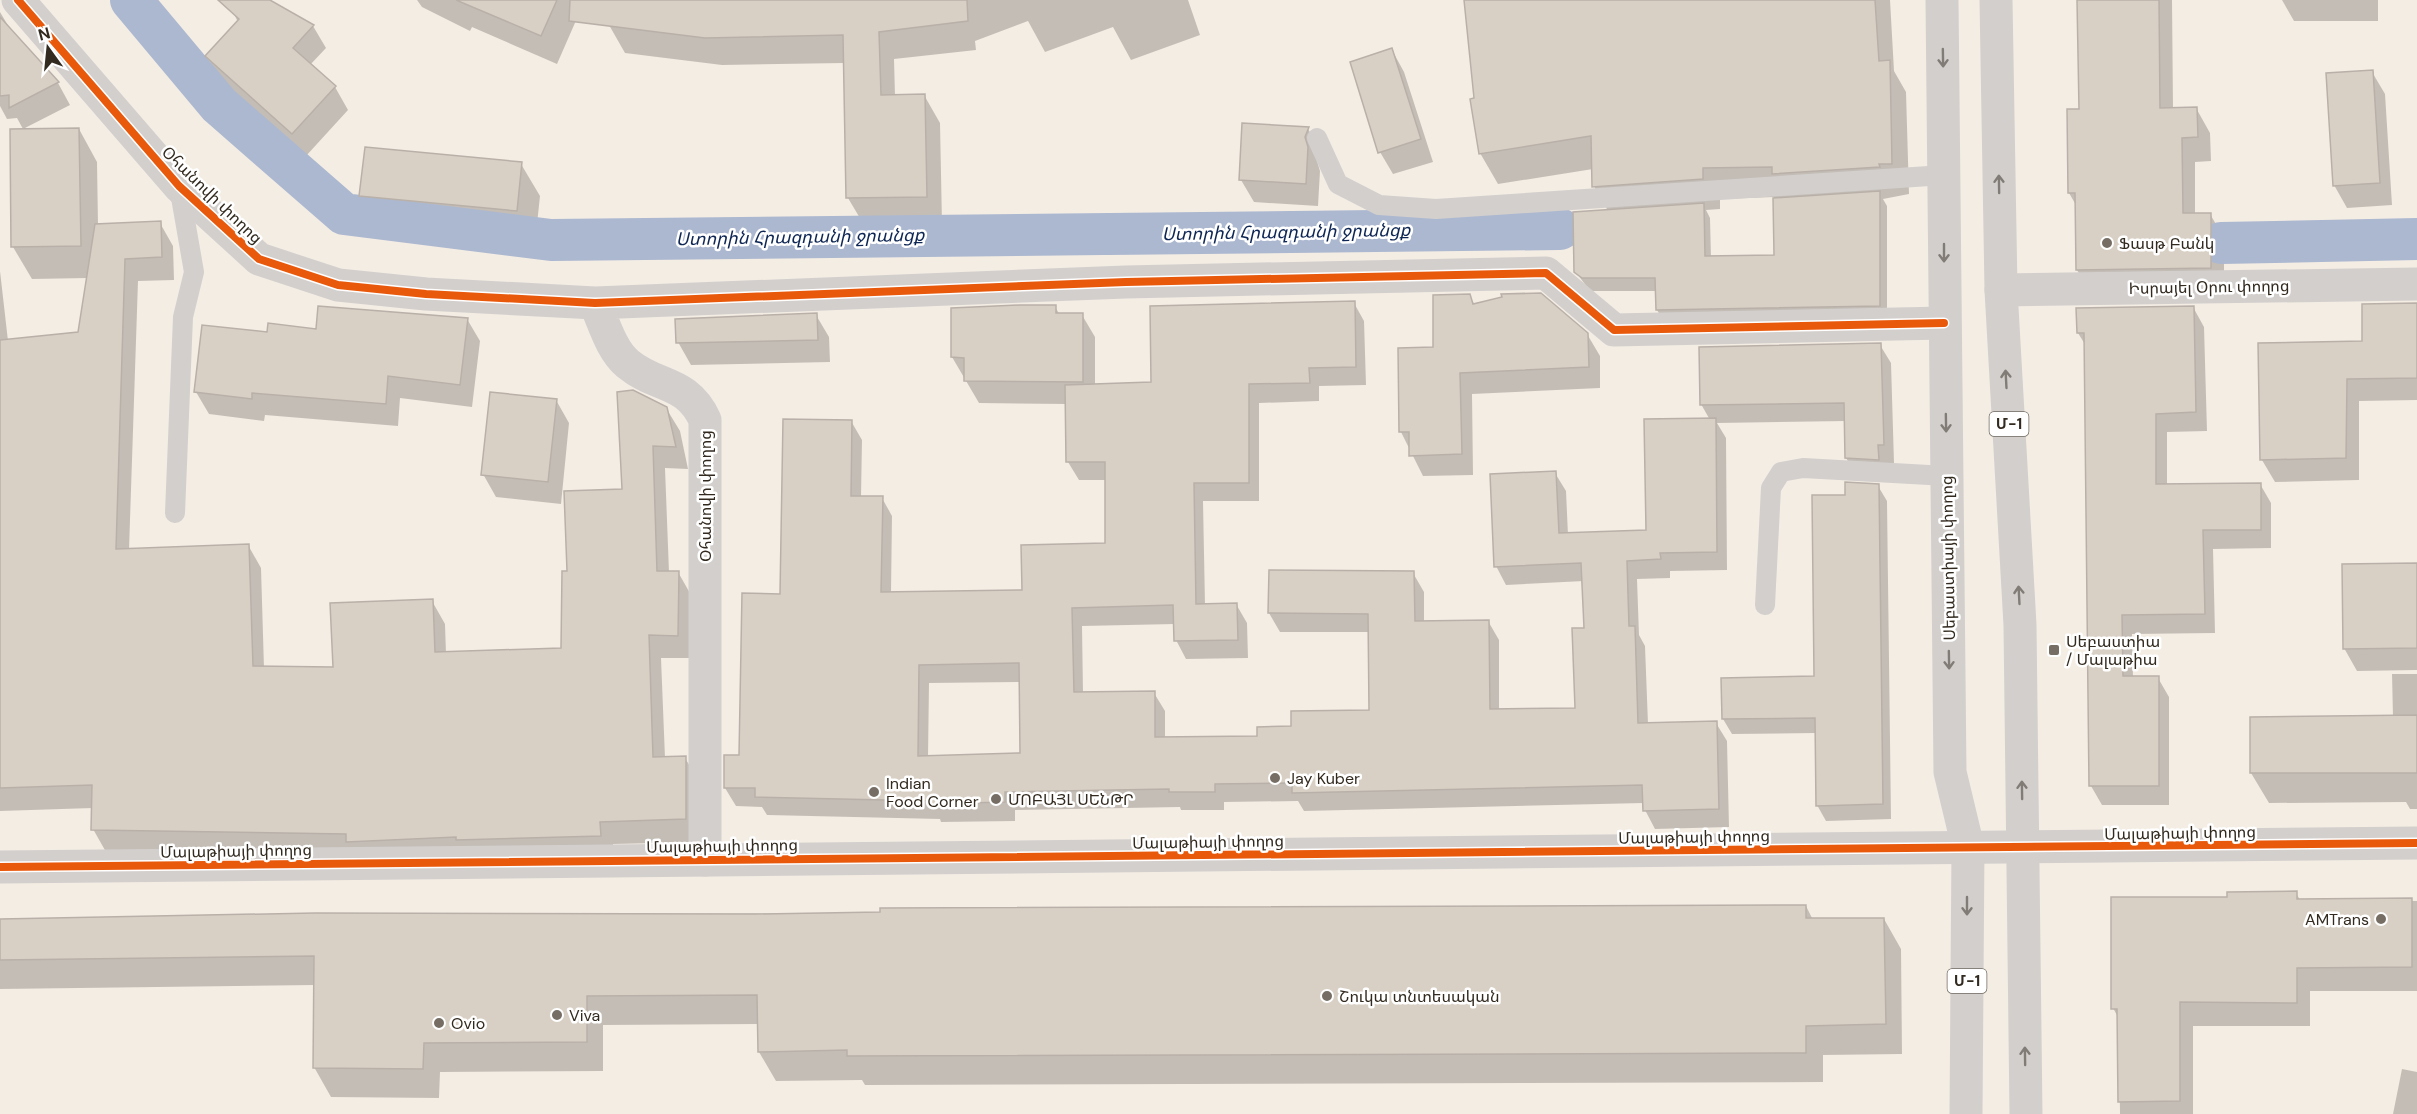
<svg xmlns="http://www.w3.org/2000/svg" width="2417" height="1114" font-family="'DM Sans','Noto Sans Armenian',sans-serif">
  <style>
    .shadow { fill: #0003; fill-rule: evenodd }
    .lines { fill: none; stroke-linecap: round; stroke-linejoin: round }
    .canal { stroke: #acb8d0; stroke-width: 42 }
    .building { fill: #d9d0c5; stroke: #b9b1a9; stroke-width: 1.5; fill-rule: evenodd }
    .lane { stroke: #d3cfcd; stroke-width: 20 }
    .street { stroke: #d3cfcd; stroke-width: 33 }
    .secondary { stroke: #d3cfcd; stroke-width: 33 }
    .primary { stroke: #d3cfcd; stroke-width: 33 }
    .cycleway-casing { stroke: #fff; stroke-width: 11 }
    .cycleway { stroke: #e8590c; stroke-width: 8 }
    .oneway { stroke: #827c76 }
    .poi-dot { fill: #766e64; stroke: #fff; stroke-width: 2 }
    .labels { text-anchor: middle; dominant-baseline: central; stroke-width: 5; stroke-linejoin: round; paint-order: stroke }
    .shield { fill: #fff; stroke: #706a62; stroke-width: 1.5 }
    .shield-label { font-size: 15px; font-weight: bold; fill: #322a1f }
    .street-label { font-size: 16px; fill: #322a1f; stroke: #fff }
    .poi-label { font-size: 16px; fill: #322a1f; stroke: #fff; text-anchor: start }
    .water-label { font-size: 18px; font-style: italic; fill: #0e2654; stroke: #fff }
  </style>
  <rect width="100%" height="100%" fill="#f4ede4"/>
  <!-- shadow -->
  <path class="shadow" d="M 244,0 L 267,0 L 313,26 L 326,48 L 310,65 L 335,87 L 348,110 L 306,156 L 220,79 L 207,57 L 238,22 L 233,12 Z
    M 417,0 L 585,0 L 557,64 L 472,27 L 470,31 L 422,7 Z
    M 612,0 L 1188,0 L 1200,35 L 1131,60 L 1113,27 L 1045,52 L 1028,21 L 975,41 L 976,50 L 894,59 L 895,96 L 924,95 L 940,123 L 942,224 L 864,225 L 848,198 L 845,63 L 722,65 L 625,53 L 609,25 Z
    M 1465,0 L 1890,0 L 1894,71 L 1906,92 L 1909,194 L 1883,199 L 1887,206 L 1887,318 L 1665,323 L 1657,310 L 1657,291 L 1590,291 L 1575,271 L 1608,211 L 1594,186 L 1593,169 L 1498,184 L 1480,153 ZM 1774,197 L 1775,256 L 1711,258 L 1710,218 L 1706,210 L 1720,209 L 1720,199 Z
    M 2079,0 L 2172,0 L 2173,109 L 2196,108 L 2210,133 L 2211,161 L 2195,162 L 2195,215 L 2210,214 L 2224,238 L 2224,292 L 2091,294 L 2077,270 L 2076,205 L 2069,193 L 2080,110 Z
    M 2282,0 L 2378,0 L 2378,21 L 2294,21 Z
    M 0,12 L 13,34 L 58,83 L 70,105 L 23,129 L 17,118 L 7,119 L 0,106 Z
    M 1392,50 L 1404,72 L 1433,162 L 1393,174 L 1380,152 Z
    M 2372,72 L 2385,94 L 2392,205 L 2347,208 L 2334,185 Z
    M 79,129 L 97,162 L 98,225 L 160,223 L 173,246 L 174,280 L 138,281 L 129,550 L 248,545 L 261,568 L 264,668 L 334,669 L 432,601 L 445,624 L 446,654 L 563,649 L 568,572 L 624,491 L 666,408 L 680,431 L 688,469 L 665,468 L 669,572 L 678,572 L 691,595 L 690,658 L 661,658 L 665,758 L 685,758 L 699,781 L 699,842 L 613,844 L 613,859 L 106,852 L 93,829 L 93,808 L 0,811 L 0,271 L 8,341 L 79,333 L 88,278 L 32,279 L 13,247 Z
    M 1308,129 L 1321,151 L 1317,161 L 1320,171 L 1318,206 L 1254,202 L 1241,180 Z
    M 521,164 L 540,196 L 535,243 L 380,228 L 361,196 Z
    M 1469,296 L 1475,305 L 1587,334 L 1600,356 L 1600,388 L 1472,394 L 1473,475 L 1423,476 L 1401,432 L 1435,349 Z
    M 1354,303 L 1364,321 L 1366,385 L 1319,386 L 1319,401 L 1259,403 L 1259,501 L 1203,501 L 1205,605 L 1236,604 L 1247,623 L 1248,658 L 1186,659 L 1176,640 L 1175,624 L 1082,626 L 1083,693 L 1154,693 L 1165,711 L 1165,739 L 1258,738 L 1371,712 L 1370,632 L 1280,632 L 1269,613 L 1270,571 L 1413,573 L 1424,592 L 1424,622 L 1488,621 L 1499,640 L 1499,710 L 1576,710 L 1585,629 L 1584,581 L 1506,585 L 1496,566 L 1555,473 L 1566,491 L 1568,535 L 1647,531 L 1710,420 L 1701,404 L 1880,345 L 1891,363 L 1894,463 L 1888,463 L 1888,478 L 1857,476 L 1846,458 L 1846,421 L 1717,423 L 1726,438 L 1727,570 L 1670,571 L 1670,578 L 1637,579 L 1639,635 L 1645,646 L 1648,724 L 1716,723 L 1727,741 L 1729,827 L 1655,829 L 1645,810 L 1644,803 L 1304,811 L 1298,801 L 1224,802 L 1224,810 L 1181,810 L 1180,807 L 1015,810 L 1015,821 L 941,822 L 940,819 L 767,815 L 762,807 L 736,806 L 725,788 L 740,757 L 782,595 L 851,421 L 862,440 L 861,497 L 882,498 L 892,516 L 891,593 L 1023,591 L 1107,545 L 1106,480 L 1079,480 L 1068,462 L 1067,404 L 979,403 L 952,357 L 1055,307 L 1060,315 L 1082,315 L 1095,337 L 1095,385 L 1153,384 ZM 1021,682 L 1022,755 L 928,757 L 929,683 Z
    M 2193,307 L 2204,327 L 2207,431 L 2167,432 L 2167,485 L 2260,484 L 2271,503 L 2271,548 L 2213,549 L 2215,633 L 2132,634 L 2133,678 L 2158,678 L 2169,697 L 2169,805 L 2102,805 L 2091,786 L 2086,346 L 2078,333 Z
    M 816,315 L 829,337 L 830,362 L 691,365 L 678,342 Z
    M 467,319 L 480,341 L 472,407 L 400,398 L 398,426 L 265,415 L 264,421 L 209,414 L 196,392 L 317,330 Z
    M 2417,320 L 2417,400 L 2359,401 L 2359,480 L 2275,482 L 2262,460 L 2364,342 Z
    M 556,400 L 569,423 L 561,504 L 496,497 L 483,474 Z
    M 1878,486 L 1887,501 L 1891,819 L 1826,821 L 1817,805 L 1816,733 L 1732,734 L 1723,719 L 1816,678 Z
    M 2417,565 L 2417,670 L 2357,671 L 2344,648 Z
    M 2392,674 L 2417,674 L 2417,809 L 2410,809 L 2406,802 L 2269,803 L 2251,773 L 2393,717 Z
    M 2296,893 L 2300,900 L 2417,901 L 2417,991 L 2310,991 L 2310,1026 L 2193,1026 L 2193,1114 L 2120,1114 L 2119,1019 L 2113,1008 L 2229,899 Z
    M 1806,906 L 1813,920 L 1884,919 L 1901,949 L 1902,1054 L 1823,1055 L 1823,1082 L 865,1085 L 862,1080 L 776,1081 L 759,1052 L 759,1024 L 603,1025 L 603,1071 L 440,1072 L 439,1098 L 331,1097 L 314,1067 L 315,985 L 0,989 L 0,919 Z
    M 2402,1069 L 2417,1072 L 2417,1114 L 2393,1114 Z"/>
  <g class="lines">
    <!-- canal -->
    <path class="canal" d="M 131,0 L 219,105 L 344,214 L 551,240 L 1560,229
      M 2221,243 L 2417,239"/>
  </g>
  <!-- building -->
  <path class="building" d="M 218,0 L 270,0 L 314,25 L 293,48 L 336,86 L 292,134 L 205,56 L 239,19 Z
    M 456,0 L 557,0 L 541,36 Z
    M 570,0 L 967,0 L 968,21 L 879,32 L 881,95 L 925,94 L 927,197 L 846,198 L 843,35 L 705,38 L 569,21 Z
    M 1464,0 L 1875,0 L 1879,61 L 1890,60 L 1892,164 L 1879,164 L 1880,167 L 1772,174 L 1772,167 L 1703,168 L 1703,179 L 1592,187 L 1591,136 L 1479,154 L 1470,99 L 1474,98 Z
    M 2077,0 L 2159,0 L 2160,108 L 2197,107 L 2198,137 L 2182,138 L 2183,213 L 2211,213 L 2211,268 L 2076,270 L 2075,193 L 2068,193 L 2067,109 L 2079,109 Z
    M 0,17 L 59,82 L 9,108 L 9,95 L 0,96 Z
    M 1392,48 L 1421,139 L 1378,153 L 1350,62 Z
    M 2373,70 L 2380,183 L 2333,186 L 2326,73 Z
    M 1242,123 L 1309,127 L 1305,137 L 1308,147 L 1306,184 L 1239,180 Z
    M 79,128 L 81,246 L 11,247 L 10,129 Z
    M 365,147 L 522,162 L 517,211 L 359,196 Z
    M 1880,191 L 1880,306 L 1656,310 L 1655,278 L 1582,278 L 1574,272 L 1573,212 L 1704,203 L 1705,256 L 1774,255 L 1773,198 Z
    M 161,221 L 162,257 L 125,259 L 116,549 L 249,544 L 253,666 L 333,667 L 330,603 L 433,599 L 435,652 L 561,648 L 562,571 L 567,571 L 564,491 L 622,489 L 617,392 L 633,390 L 667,407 L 676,447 L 653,446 L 657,571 L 679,571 L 678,636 L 649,635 L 653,757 L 686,756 L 686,819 L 600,822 L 601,836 L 456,840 L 456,837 L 346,842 L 346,834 L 91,830 L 92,785 L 0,788 L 0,340 L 78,332 L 95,224 Z
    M 1541,293 L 1588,333 L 1589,367 L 1460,373 L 1462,454 L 1409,456 L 1409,432 L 1399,432 L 1398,348 L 1433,347 L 1433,295 L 1470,294 L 1473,304 L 1502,297 L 1501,294 Z
    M 1355,301 L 1356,367 L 1309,368 L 1310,383 L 1249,384 L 1249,483 L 1194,483 L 1196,604 L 1237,603 L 1238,640 L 1174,641 L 1173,605 L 1072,608 L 1074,692 L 1155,691 L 1155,737 L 1257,736 L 1257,727 L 1291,726 L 1291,711 L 1369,710 L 1368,614 L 1268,613 L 1269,570 L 1414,571 L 1415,621 L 1489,620 L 1490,709 L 1575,708 L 1572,628 L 1584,628 L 1581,563 L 1494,567 L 1490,474 L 1556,471 L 1559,533 L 1646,530 L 1644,419 L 1716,418 L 1717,552 L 1660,553 L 1661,559 L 1627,561 L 1629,626 L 1635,626 L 1638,723 L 1717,721 L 1719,809 L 1643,811 L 1642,785 L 1292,793 L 1292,783 L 1215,784 L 1215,792 L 1169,792 L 1169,789 L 1005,792 L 1005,802 L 929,804 L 929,801 L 755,797 L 755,788 L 724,788 L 724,755 L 739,755 L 742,593 L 780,594 L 783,419 L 852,420 L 851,496 L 883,496 L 881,592 L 1022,590 L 1021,545 L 1105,543 L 1105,462 L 1066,462 L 1065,385 L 1151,382 L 1150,306 ZM 1019,663 L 1020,753 L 918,756 L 919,665 Z
    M 2417,303 L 2417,378 L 2347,379 L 2346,458 L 2260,460 L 2258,343 L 2362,341 L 2362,304 Z
    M 1019,305 L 1056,305 L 1056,313 L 1083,313 L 1083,382 L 964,381 L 964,358 L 951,357 L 951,308 Z
    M 318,306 L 468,318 L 460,385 L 388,376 L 386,404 L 252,393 L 252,399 L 194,392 L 202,325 L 267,332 L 268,323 L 316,329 Z
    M 2194,306 L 2196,412 L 2156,414 L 2156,484 L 2261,483 L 2261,530 L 2203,530 L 2205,614 L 2122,615 L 2123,676 L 2159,676 L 2159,786 L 2089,786 L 2084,333 L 2077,333 L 2076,308 Z
    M 817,313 L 818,340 L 676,343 L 675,319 Z
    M 1881,343 L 1884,445 L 1878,445 L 1879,460 L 1845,458 L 1844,403 L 1700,405 L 1699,347 Z
    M 490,392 L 557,399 L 548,482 L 481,475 Z
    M 1845,482 L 1879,484 L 1883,804 L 1816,806 L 1815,718 L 1722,719 L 1721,678 L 1814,676 L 1812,495 L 1845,495 Z
    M 2417,563 L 2417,648 L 2343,649 L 2342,564 Z
    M 2417,715 L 2417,773 L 2250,773 L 2250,717 Z
    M 2297,891 L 2297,899 L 2412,898 L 2412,967 L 2297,968 L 2297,1003 L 2180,1002 L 2180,1101 L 2118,1102 L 2117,1009 L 2111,1009 L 2111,897 L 2227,897 L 2227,892 Z
    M 1806,905 L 1806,918 L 1884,918 L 1886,1024 L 1806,1026 L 1806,1053 L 847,1056 L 847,1050 L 758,1052 L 757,995 L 587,996 L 587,1042 L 424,1043 L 423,1069 L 313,1068 L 314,956 L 0,960 L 0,919 L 315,913 L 756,914 L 880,912 L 880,908 Z"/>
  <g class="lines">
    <!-- lane -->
    <path class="lane" d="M 1317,138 L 1338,184 L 1379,205 L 1436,209 L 1944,175
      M 175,513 L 183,317 L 194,272 L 179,186
      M 1765,605 L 1771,488 L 1781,472 L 1803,468 L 1947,476"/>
    <!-- street -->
    <path class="street" d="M 18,0 L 179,186 L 259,259 L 338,285 L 426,294 L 595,303 L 1126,282 L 1546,273 L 1614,330 L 1944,323
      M 2001,290 L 2417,284
      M 595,303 C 604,323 611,350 628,364 C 657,388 687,380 705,420 L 705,860"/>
    <!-- secondary -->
    <path class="secondary" d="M 0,867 L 2417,843"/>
    <!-- primary -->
    <path class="primary" d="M 1942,0 L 1950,772 L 1968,847 L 1966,1114
      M 1996,0 L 2001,290 L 2020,625 L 2026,1114"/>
    <!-- cycleway casing -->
    <g class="cycleway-casing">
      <path id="cycleway" d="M 18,0 L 179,186 L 259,259 L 338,285 L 426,294 L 595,303 L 1126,282 L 1546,273 L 1614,330 L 1944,323
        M 0,867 L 2417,843"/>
    </g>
    <!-- cycleway -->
    <use href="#cycleway" class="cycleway"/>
  </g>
  <!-- one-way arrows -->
  <defs><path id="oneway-shaft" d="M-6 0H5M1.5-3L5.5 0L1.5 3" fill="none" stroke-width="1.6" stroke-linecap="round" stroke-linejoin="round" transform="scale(1.5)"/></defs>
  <g class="oneway">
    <use href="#oneway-shaft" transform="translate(1943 58) rotate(89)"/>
    <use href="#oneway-shaft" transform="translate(1999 184) rotate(-91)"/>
    <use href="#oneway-shaft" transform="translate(1944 253) rotate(90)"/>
    <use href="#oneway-shaft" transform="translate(2006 379) rotate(-93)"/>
    <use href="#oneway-shaft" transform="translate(1946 423) rotate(89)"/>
    <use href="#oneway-shaft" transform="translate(2019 595) rotate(-93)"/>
    <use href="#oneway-shaft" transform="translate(1949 660) rotate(89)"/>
    <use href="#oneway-shaft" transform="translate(2022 790) rotate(-91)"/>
    <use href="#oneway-shaft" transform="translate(1967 906) rotate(90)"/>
    <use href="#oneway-shaft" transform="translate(2025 1056) rotate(-91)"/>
  </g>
  <!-- markers -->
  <g class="poi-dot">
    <circle cx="2107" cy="243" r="6"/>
    <rect x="2048" y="644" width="12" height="12" rx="3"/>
    <circle cx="1275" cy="778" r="6"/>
    <circle cx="874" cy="792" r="6"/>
    <circle cx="996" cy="799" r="6"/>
    <circle cx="2381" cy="919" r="6"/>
    <circle cx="1327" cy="996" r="6"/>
    <circle cx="557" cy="1015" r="6"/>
    <circle cx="439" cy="1023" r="6"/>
  </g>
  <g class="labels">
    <!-- shield labels -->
    <g class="shield">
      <rect x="1989.5" y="412" width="39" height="24" rx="4.5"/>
      <rect x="1947.5" y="969" width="39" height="24" rx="4.5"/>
    </g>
    <g class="shield-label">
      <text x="2009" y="424">Մ-1</text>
      <text x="1967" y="981">Մ-1</text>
    </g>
    <!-- street labels -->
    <g class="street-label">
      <text transform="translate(212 195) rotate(44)">Օհանովի փողոց</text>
      <text transform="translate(2209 287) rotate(-1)">Իսրայել Օրու փողոց</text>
      <text transform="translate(705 496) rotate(-90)">Օհանովի փողոց</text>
      <text transform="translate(1948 558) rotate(-91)">Սեբաստիայի փողոց</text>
      <text transform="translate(2180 833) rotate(-1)">Մալաթիայի փողոց</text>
      <text transform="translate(1694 837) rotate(-1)">Մալաթիայի փողոց</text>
      <text transform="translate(1208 842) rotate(-1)">Մալաթիայի փողոց</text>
      <text transform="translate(722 846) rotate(-1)">Մալաթիայի փողոց</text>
      <text transform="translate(236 851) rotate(-1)">Մալաթիայի փողոց</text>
    </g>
    <!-- poi labels -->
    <g class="poi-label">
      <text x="2119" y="243">Ֆասթ Բանկ</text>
      <text x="2066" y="641">Սեբաստիա<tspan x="2066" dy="18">/ Մալաթիա</tspan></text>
      <text x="1287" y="778">Jay Kuber</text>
      <text x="886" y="783">Indian<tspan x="886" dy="18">Food Corner</tspan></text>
      <text x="1008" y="799">ՄՈԲԱՅԼ ՍԵՆԹՐ</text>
      <text x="2369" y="919" text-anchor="end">AMTrans</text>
      <text x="1339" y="996">Շուկա տնտեսական</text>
      <text x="569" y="1015">Viva</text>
      <text x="451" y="1023">Ovio</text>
    </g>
    <!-- water labels -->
    <g class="water-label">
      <text transform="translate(1286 232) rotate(-1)">Ստորին Հրազդանի ջրանցք</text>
      <text transform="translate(800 237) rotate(-1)">Ստորին Հրազդանի ջրանցք</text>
    </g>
  </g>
  <!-- north arrow -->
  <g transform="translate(48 48) rotate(345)" stroke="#ffffff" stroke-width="4.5" paint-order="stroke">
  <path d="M0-4.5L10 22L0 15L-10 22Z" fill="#322a1f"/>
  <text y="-9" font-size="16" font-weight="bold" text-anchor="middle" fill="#322a1f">N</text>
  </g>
</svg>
